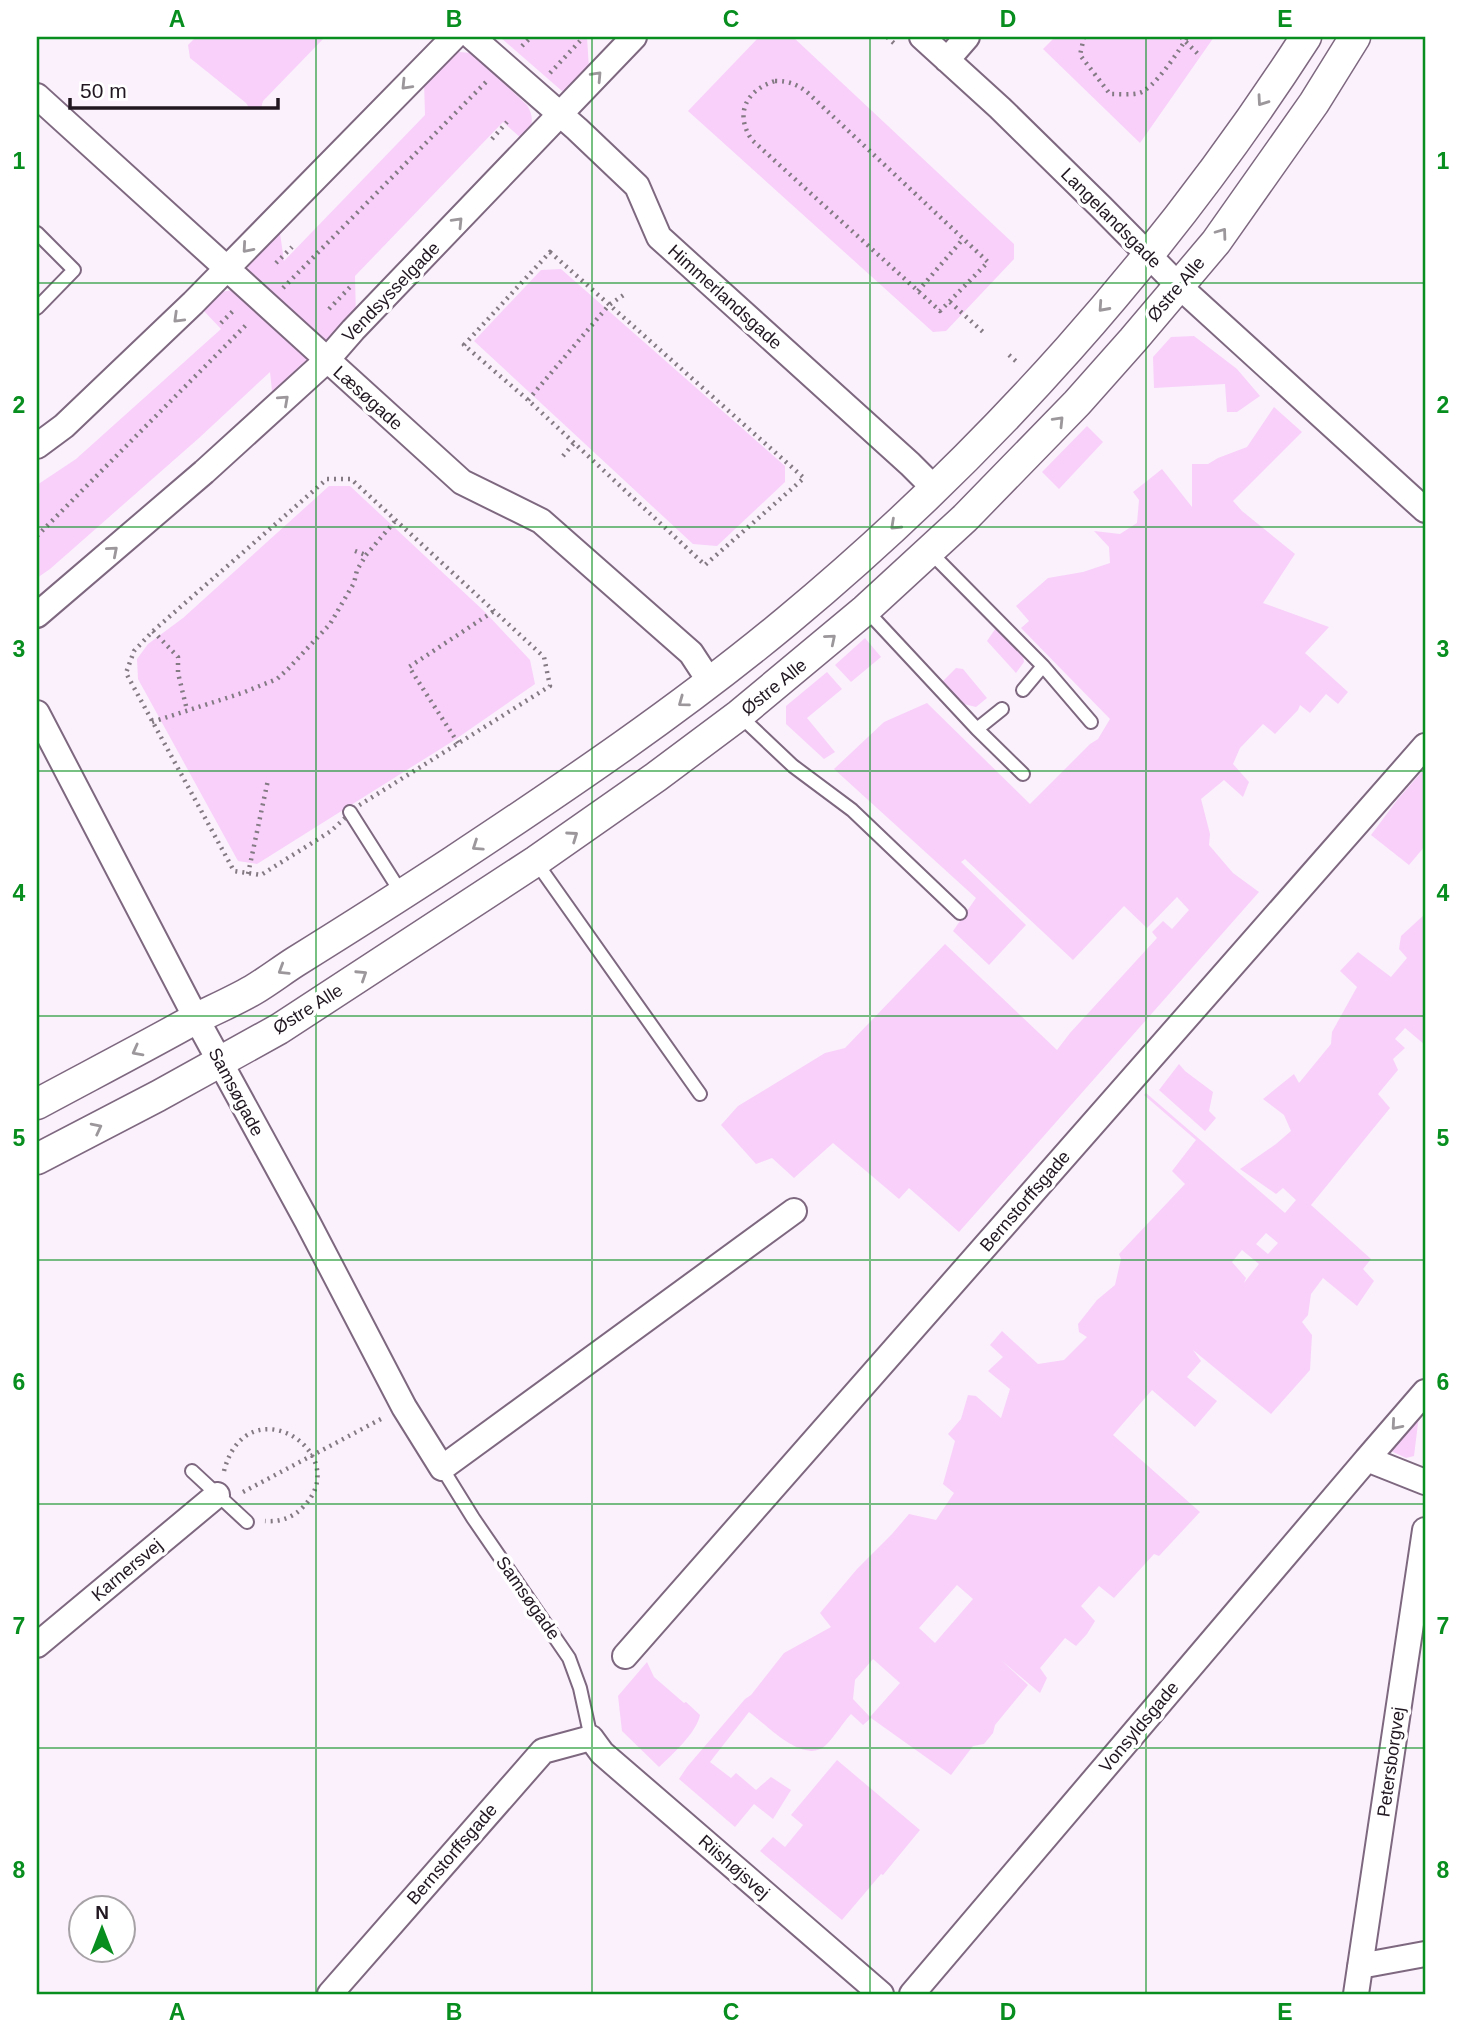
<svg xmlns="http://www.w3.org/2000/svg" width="1462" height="2031" font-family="Helvetica,sans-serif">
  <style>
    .green { fill: #f8d0fa; fill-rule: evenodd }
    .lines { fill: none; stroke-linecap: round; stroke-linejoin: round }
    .service-casing { stroke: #7e6880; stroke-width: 16 }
    .minor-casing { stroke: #7e6880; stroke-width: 28 }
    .tertiary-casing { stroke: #7e6880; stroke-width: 33 }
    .path { stroke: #837a84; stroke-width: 4.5; stroke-dasharray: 2 5; stroke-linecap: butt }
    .service { stroke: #fff; stroke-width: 12 }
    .minor { stroke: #fff; stroke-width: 24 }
    .tertiary { stroke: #fff; stroke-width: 30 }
    .oneway { stroke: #9b979b }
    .grid { fill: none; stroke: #078e1e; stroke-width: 2; stroke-opacity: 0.55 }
    .labels { text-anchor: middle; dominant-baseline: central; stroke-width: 7; stroke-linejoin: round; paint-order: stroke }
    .street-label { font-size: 18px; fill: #201721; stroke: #fff }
    .neatline { fill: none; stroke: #078e1e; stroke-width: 2.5 }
    .grid-label { font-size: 23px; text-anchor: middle; font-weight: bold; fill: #078e1e }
  </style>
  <rect width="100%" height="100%" fill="#fbf1fc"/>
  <!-- green -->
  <path class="green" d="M 196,37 L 325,37 L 263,101 L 261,108 L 250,109 L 246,103 L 190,58 L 188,45 Z
    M 500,37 L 587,37 L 589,69 L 567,90 L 562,91 Z
    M 759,37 L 793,37 L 1014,244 L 1014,259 L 946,331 L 933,332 L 688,111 Z
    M 1055,37 L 1214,37 L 1140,143 L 1043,49 Z
    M 459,52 L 471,53 L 527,105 C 535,118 533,128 522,139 L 503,122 L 355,276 L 356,319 L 346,330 L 325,343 L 251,280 L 248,267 L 249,260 L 274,230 L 280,233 L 284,261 L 425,115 L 424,81 L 451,53 Z
    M 561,269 L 785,466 L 785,482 L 717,546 L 693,544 L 474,341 L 541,270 Z
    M 232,290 L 240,291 L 307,356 L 305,368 L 273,400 L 270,372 L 199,438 L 50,569 L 37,578 L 37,485 L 76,459 L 221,329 L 203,310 L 221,292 Z
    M 1194,336 L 1237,369 L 1260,396 L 1237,412 L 1227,412 L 1225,384 L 1154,388 L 1153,357 L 1171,337 Z
    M 1274,407 L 1302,432 L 1233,501 L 1242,511 L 1295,554 L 1263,603 L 1329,627 L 1305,653 L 1348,692 L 1338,704 L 1326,694 L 1310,713 L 1300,705 L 1298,710 L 1275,734 L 1263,724 L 1240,748 L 1233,764 L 1249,782 L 1243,797 L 1224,780 L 1201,799 L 1210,834 L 1209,845 L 1233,873 L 1259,892 L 959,1232 L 909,1188 L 899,1199 L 833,1143 L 794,1178 L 772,1158 L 756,1164 L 721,1125 L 738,1106 L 825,1053 L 845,1048 L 945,944 L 1057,1050 L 1070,1033 L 1157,938 L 1152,932 L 1163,921 L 1172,929 L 1189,910 L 1177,897 L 1147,928 L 1124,906 L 1073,960 L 965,859 L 961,862 L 1026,925 L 989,965 L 953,931 L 976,898 L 834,769 L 884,722 L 927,703 L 1030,804 L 1090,744 L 1098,739 L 1110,719 L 1021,628 L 1029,621 L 1016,606 L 1048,578 L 1083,572 L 1110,563 L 1109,547 L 1094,531 L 1120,534 L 1137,523 L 1139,500 L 1133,492 L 1162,469 L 1192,507 L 1192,464 L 1208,464 L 1218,458 L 1247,447 Z
    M 1087,426 L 1103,442 L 1059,489 L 1042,472 Z
    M 329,486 L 350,486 L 485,612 L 530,660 L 535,684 L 453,741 L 257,864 L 238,861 L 138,679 L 137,659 L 148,644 L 183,618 Z
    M 998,625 L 1022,651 L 1024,662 L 1016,673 L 987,641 Z
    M 865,638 L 881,657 L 851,682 L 835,665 Z
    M 956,668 L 963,669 L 987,698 L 976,707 L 964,704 L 942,682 Z
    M 827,672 L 842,689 L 807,718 L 835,752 L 824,759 L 786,724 L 786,706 Z
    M 1425,768 L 1425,846 L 1409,865 L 1371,835 L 1398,799 Z
    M 1425,914 L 1425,1045 L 1405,1028 L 1395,1039 L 1405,1048 L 1393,1059 L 1398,1070 L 1378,1094 L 1390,1108 L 1311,1205 L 1371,1259 L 1363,1269 L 1374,1281 L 1357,1306 L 1323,1278 L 1311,1294 L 1308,1315 L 1302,1322 L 1312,1335 L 1310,1370 L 1271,1414 L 1193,1350 L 1201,1361 L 1187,1377 L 1217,1401 L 1195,1427 L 1152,1390 L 1113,1435 L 1200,1512 L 1159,1556 L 1154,1554 L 1114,1598 L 1099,1586 L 1081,1606 L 1095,1621 L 1087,1634 L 1076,1646 L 1065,1638 L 1040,1668 L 1047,1678 L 1040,1693 L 1001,1660 L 1028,1685 L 995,1725 L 993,1733 L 984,1744 L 973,1746 L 951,1775 L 871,1718 L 863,1725 L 851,1714 C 842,1724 835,1736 826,1745 C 804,1766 767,1725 749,1712 L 710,1762 L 731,1778 L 736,1773 L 756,1790 L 771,1777 L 791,1790 L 773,1819 L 754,1804 L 735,1827 L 679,1779 L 687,1767 L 745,1699 L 751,1695 L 784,1653 L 831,1627 L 820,1613 L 857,1569 L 892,1534 L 909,1514 L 936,1520 L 954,1493 L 943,1484 L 955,1441 L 948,1434 L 961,1419 L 968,1395 L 976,1396 L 1001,1418 L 1010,1389 L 988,1371 L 1003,1357 L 990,1345 L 1002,1331 L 1038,1364 L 1064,1360 L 1087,1337 L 1079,1332 L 1078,1324 L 1097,1300 L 1115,1285 L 1121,1259 L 1119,1254 L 1185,1184 L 1172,1171 L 1196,1140 L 1144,1095 L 1146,1093 L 1285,1213 L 1296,1200 L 1283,1188 L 1276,1194 L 1240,1169 L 1276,1144 L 1291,1131 L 1284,1115 L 1263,1099 L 1294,1074 L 1299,1083 L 1331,1044 L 1332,1032 L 1357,987 L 1340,971 L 1358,952 L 1391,977 L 1407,958 L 1399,949 L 1401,936 ZM 1266,1233 L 1278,1243 L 1268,1254 L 1256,1244 ZM 1242,1250 L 1259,1264 L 1244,1283 L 1246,1278 L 1232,1262 ZM 957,1585 L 973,1599 L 935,1643 L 919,1628 ZM 873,1659 L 900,1683 L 870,1717 L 853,1699 L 855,1680 Z
    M 1179,1064 L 1185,1071 L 1213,1092 L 1209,1111 L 1216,1118 L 1205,1131 L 1159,1090 Z
    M 1419,1415 L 1414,1456 L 1406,1458 L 1389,1450 Z
    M 647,1662 L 654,1677 L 684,1703 L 686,1702 L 700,1715 C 697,1732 672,1755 659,1767 L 622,1731 L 618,1696 Z
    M 837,1760 L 920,1830 L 883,1875 L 881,1874 L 842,1920 L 760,1851 L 773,1837 L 785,1847 L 803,1825 L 791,1815 Z"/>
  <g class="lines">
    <!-- service casing -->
    <g class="service-casing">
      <path id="service" d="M 37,233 L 74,270 L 37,308
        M 930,552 L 1043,666 L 1091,722
        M 866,610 L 977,729 L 1023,774
        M 1023,690 L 1043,666
        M 739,715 L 793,766 L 852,810 L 960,913
        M 977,729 L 1002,709
        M 350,812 L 402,894
        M 536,862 L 700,1094
        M 442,1468 L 473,1518 L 569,1658 L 580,1688 L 591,1738
        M 192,1471 L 247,1522"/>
    </g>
    <!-- minor casing -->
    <g class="minor-casing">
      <path id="minor" d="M 472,37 L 577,129 L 637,186 L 659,237 L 910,464 L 934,488
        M 922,37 L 1000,108 L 1101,207 L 1179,286 L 1425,510
        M 947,60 L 967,37
        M 37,96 L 462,482 L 541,521 L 691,653 L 710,682
        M 37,446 L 64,426 L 193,303 L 454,37
        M 37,615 L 204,472 L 326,361 L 353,330 L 634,37
        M 37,713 L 196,1018 L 307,1221 L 404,1407 L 442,1468 L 794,1211
        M 1367,1459 L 1425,1392
        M 37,1645 L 217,1495
        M 625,1656 L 1425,746
        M 1360,1966 L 1425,1954
        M 330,1994 L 543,1751 L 591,1738 L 602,1753 L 881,1994
        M 912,1994 L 1367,1459 L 1425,1482
        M 1356,1994 L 1425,1530"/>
    </g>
    <!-- tertiary casing -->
    <g class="tertiary-casing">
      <path id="tertiary" d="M 37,1104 C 89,1076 141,1049 193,1020 C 213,1010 234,1001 253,990 C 268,981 281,971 295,962 C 348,929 400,896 452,862 C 567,786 681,709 787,621 C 987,455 1165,256 1306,37
        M 37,1159 L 158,1096 L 279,1029 L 536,861 L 656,777 L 739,715 L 865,610 L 965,518 L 1077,403 L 1133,340 L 1216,242 L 1314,103 L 1355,37"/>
    </g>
    <!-- path -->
    <path class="path" d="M 887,37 L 897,46
      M 1084,37 L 1080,55 L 1110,94 C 1119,94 1131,95 1139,93 C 1153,90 1180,50 1187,37
      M 1181,37 L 1200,56
      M 522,46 L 531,37
      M 550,73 L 580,41
      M 775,81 C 789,81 797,84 808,93 L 988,262 L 940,311 L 752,140 C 734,114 746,90 775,81 Z
      M 492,139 L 507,122
      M 550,252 L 804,478 L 705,565 L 528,400 L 464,345 Z
      M 276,263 L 292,247
      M 283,288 L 486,82
      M 918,291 L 963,239
      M 950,302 L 983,332
      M 329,309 L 352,285
      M 221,323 L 234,310
      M 1009,355 L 1019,364
      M 528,400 L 609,305 L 625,294
      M 563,456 L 574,443
      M 327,479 L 351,479 L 544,657 L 550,686 L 358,806 L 331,831 L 261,875 L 234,871 L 126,673 L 134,651 L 153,631 Z
      M 37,536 L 248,323
      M 355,551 L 366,555
      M 153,631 L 178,657 L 178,673 L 187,710
      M 152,722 L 242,693 L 277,679 L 288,669 L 330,624 L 354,583 L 357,570 L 366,555 L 396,520
      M 458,743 L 409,667 L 494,611
      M 248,874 L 268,780
      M 224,1471 C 247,1383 355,1453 304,1506 C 293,1518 280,1522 265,1521
      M 243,1492 L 381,1419"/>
    <!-- service -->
    <use href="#service" class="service"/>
    <!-- minor -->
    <use href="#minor" class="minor"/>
    <!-- tertiary -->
    <use href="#tertiary" class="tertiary"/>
  </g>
  <!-- one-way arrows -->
  <defs><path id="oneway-chevron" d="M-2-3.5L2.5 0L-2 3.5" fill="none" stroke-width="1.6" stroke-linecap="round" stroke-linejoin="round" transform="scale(1.75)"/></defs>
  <g class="oneway">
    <use href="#oneway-chevron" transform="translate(597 76) rotate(-47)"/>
    <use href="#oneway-chevron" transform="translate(406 85) rotate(134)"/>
    <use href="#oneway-chevron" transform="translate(1262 101) rotate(125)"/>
    <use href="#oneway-chevron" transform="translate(458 222) rotate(-46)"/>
    <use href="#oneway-chevron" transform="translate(1222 233) rotate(-54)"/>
    <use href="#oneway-chevron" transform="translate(247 248) rotate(131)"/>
    <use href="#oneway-chevron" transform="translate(1103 307) rotate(132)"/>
    <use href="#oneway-chevron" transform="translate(178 318) rotate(136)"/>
    <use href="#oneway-chevron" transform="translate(284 400) rotate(-42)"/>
    <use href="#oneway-chevron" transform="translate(1059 421) rotate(-46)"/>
    <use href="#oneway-chevron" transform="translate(895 525) rotate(137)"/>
    <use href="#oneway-chevron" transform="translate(113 551) rotate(-41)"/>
    <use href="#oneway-chevron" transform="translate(831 639) rotate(-40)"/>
    <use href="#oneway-chevron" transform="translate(683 702) rotate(144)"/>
    <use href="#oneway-chevron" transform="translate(573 836) rotate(-35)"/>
    <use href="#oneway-chevron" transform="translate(477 846) rotate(146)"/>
    <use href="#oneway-chevron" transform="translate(283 970) rotate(148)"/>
    <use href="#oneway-chevron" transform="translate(362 975) rotate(-33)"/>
    <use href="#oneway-chevron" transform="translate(137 1051) rotate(152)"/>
    <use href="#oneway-chevron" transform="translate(97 1128) rotate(-27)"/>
    <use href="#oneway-chevron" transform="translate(1396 1425) rotate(131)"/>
  </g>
  <!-- grid -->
  <path class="grid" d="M 316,37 L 316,1994M 592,37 L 592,1994M 870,37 L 870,1994M 1146,37 L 1146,1994M 37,283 L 1425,283M 37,527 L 1425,527M 37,771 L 1425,771M 37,1016 L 1425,1016M 37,1260 L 1425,1260M 37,1504 L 1425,1504M 37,1748 L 1425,1748"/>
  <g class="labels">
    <!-- street labels -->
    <g class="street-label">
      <text transform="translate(1111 218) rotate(45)">Langelandsgade</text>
      <text transform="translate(1176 289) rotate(-50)">Østre Alle</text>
      <text transform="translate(391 292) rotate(-46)">Vendsysselgade</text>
      <text transform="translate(725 297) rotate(42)">Himmerlandsgade</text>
      <text transform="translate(368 398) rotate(42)">Læsøgade</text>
      <text transform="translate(774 687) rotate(-39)">Østre Alle</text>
      <text transform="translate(308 1009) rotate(-32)">Østre Alle</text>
      <text transform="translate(236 1092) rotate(62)">Samsøgade</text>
      <text transform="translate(1025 1201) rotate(-49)">Bernstorffsgade</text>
      <text transform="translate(127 1570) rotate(-40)">Karnersvej</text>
      <text transform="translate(528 1598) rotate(55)">Samsøgade</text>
      <text transform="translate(1139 1727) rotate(-50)">Vonsyldsgade</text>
      <text transform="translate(1391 1762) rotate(-82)">Petersborgvej</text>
      <text transform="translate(452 1854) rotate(-49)">Bernstorffsgade</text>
      <text transform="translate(734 1867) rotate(41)">Riishøjsvej</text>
    </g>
  </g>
  <!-- border -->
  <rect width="1462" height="2031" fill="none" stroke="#ffffff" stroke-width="77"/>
  <!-- north arrow -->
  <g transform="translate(102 1929)"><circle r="33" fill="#ffffff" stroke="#a6a2a6" stroke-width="2"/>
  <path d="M0-5L12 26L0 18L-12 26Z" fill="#078e1e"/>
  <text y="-10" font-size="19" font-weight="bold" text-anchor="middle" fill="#201721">N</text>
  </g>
  <!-- scale -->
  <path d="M70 98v10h208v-10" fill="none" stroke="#201721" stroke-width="3.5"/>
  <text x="80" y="98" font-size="21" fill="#201721" stroke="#ffffff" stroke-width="5" paint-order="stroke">50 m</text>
  <rect x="38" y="38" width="1386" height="1955" class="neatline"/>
  <g class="grid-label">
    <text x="177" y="27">A</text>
    <text x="454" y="27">B</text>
    <text x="731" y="27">C</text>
    <text x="1008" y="27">D</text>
    <text x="1285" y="27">E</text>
    <text x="19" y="169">1</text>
    <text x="1443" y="169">1</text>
    <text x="19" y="413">2</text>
    <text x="1443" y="413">2</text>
    <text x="19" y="657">3</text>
    <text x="1443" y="657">3</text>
    <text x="19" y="901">4</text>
    <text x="1443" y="901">4</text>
    <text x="19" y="1146">5</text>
    <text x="1443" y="1146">5</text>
    <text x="19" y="1390">6</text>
    <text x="1443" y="1390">6</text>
    <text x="19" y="1634">7</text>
    <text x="1443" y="1634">7</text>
    <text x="19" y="1878">8</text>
    <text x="1443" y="1878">8</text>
    <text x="177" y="2020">A</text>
    <text x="454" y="2020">B</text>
    <text x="731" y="2020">C</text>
    <text x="1008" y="2020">D</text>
    <text x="1285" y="2020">E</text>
  </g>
</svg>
